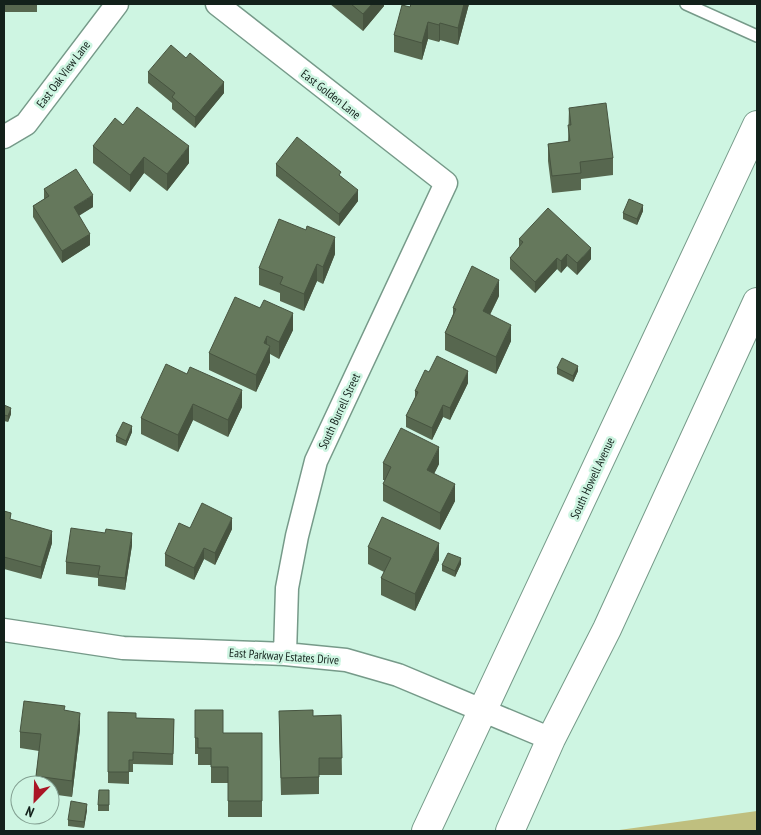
<svg xmlns="http://www.w3.org/2000/svg" width="761" height="835" font-family="'PT Sans Narrow',sans-serif">
  <style>
    .green { fill: #bfbf7f }
    .lines { fill: none; stroke-linecap: round; stroke-linejoin: round }
    .lane-casing { stroke: #769a89; stroke-width: 14 }
    .street-casing { stroke: #769a89; stroke-width: 25 }
    .primary-casing { stroke: #769a89; stroke-width: 30 }
    .lane { stroke: #fff; stroke-width: 11 }
    .street { stroke: #fff; stroke-width: 22 }
    .primary { stroke: #fff; stroke-width: 28 }
    .wall { fill: #57674f }
    .shaded-wall { fill: #475440 }
    .building { fill: #65785c; stroke: #475440 }
    .labels { text-anchor: middle; dominant-baseline: central; stroke-width: 5; stroke-linejoin: round; paint-order: stroke }
    .street-label { font-size: 12px; fill: #13211b; stroke: #cef5e2 }
  </style>
  <rect width="100%" height="100%" fill="#cef5e2"/>
  <!-- green -->
  <path class="green" d="M 757,811 L 757,831 L 612,831 Z"/>
  <g class="lines">
    <!-- lane casing -->
    <g class="lane-casing">
      <path id="lane" d="M 686,4 L 757,36"/>
    </g>
    <!-- street casing -->
    <g class="street-casing">
      <path id="street" d="M 217,4 L 446,183 L 316,461 L 297,536 L 287,588 L 285,654
        M 4,137 L 26,124 L 117,4
        M 4,630 L 123,648 L 285,654 L 346,660 L 398,675 L 551,739"/>
    </g>
    <!-- primary casing -->
    <g class="primary-casing">
      <path id="primary" d="M 426,831 L 757,125
        M 510,831 L 551,739 L 607,629 L 757,302"/>
    </g>
    <!-- lane -->
    <use href="#lane" class="lane"/>
    <!-- street -->
    <use href="#street" class="street"/>
    <!-- primary -->
    <use href="#primary" class="primary"/>
  </g>
  <!-- wall -->
  <path class="wall" d="M 4,4 L 37,4 L 37,12 L 4,12 Z
    M 330,4 L 384,4 L 384,6 L 363,31 Z
    M 411,4 L 469,4 L 458,45 L 440,40 L 439,42 L 428,39 L 422,60 L 394,52 L 394,35 L 410,7 Z
    M 148,72 L 224,93 L 195,128 L 172,109 L 172,103 L 148,83 Z
    M 569,108 L 613,158 L 613,175 L 581,179 L 581,190 L 552,193 L 548,161 L 548,144 L 568,142 Z
    M 123,125 L 189,163 L 167,191 L 144,173 L 130,192 L 93,163 L 93,146 Z
    M 276,164 L 341,176 L 358,201 L 339,226 L 276,176 Z
    M 44,189 L 93,207 L 79,215 L 90,245 L 62,263 L 33,217 L 33,206 L 44,199 Z
    M 643,211 L 637,225 L 623,219 L 623,213 Z
    M 519,239 L 591,259 L 577,275 L 567,266 L 561,273 L 557,269 L 535,293 L 510,269 L 510,258 L 519,247 Z
    M 335,254 L 323,284 L 317,281 L 304,311 L 280,301 L 280,293 L 259,285 L 259,268 Z
    M 499,296 L 490,315 L 511,341 L 496,374 L 445,350 L 445,333 L 453,314 L 453,308 Z
    M 260,308 L 293,330 L 279,359 L 270,354 L 270,362 L 256,392 L 209,370 L 209,353 Z
    M 557,368 L 578,371 L 573,382 L 557,374 Z
    M 429,372 L 468,383 L 450,420 L 443,417 L 432,440 L 406,427 L 406,416 L 415,398 L 415,391 Z
    M 187,374 L 242,407 L 228,437 L 193,420 L 178,452 L 141,434 L 141,418 Z
    M 4,405 L 11,414 L 8,422 L 4,421 Z
    M 132,432 L 126,446 L 116,442 L 116,436 Z
    M 383,463 L 439,464 L 434,474 L 455,501 L 440,530 L 383,501 L 383,484 L 385,480 L 383,480 Z
    M 4,511 L 11,520 L 52,543 L 41,579 L 4,569 Z
    M 190,528 L 232,529 L 215,565 L 204,559 L 194,580 L 165,566 L 165,554 Z
    M 132,545 L 125,590 L 98,586 L 98,578 L 66,574 L 66,562 Z
    M 368,547 L 439,560 L 415,611 L 381,595 L 381,578 L 384,572 L 368,564 Z
    M 461,564 L 455,577 L 442,571 L 442,565 Z
    M 65,710 L 80,729 L 72,797 L 50,794 L 50,785 L 36,785 L 36,776 L 39,751 L 20,748 L 20,732 Z
    M 195,710 L 223,733 L 262,733 L 262,817 L 228,817 L 228,783 L 211,783 L 211,765 L 198,765 L 198,754 L 195,754 Z
    M 108,712 L 136,718 L 174,719 L 173,765 L 133,764 L 133,772 L 129,772 L 129,784 L 108,783 Z
    M 341,715 L 342,775 L 319,775 L 319,794 L 281,795 L 279,728 L 313,716 Z
    M 109,790 L 109,811 L 98,811 L 98,805 Z
    M 87,810 L 84,828 L 68,826 L 68,820 Z"/>
  <!-- shaded-wall -->
  <path class="shaded-wall" d="M 372,4 L 384,4 L 384,6 L 363,31 L 363,14 Z
    M 464,4 L 469,4 L 458,45 L 458,28 Z
    M 428,22 L 428,39 L 422,60 L 422,43 Z
    M 440,23 L 440,40 L 439,42 L 439,25 Z
    M 224,82 L 224,93 L 195,128 L 195,117 Z
    M 189,146 L 189,163 L 167,191 L 167,174 Z
    M 144,157 L 144,173 L 130,192 L 130,175 Z
    M 358,190 L 358,201 L 339,226 L 339,214 Z
    M 93,195 L 93,207 L 74,219 L 74,207 Z
    M 643,205 L 643,211 L 637,225 L 637,219 Z
    M 90,234 L 90,245 L 62,263 L 62,251 Z
    M 335,237 L 335,254 L 323,284 L 323,267 Z
    M 591,248 L 591,259 L 577,275 L 577,263 Z
    M 567,254 L 567,266 L 561,273 L 561,261 Z
    M 557,258 L 557,269 L 535,293 L 535,282 Z
    M 317,264 L 317,281 L 304,311 L 304,294 Z
    M 499,280 L 499,296 L 483,328 L 483,311 Z
    M 293,313 L 293,330 L 279,359 L 279,342 Z
    M 511,325 L 511,341 L 496,374 L 496,357 Z
    M 267,336 L 267,352 L 270,346 L 270,362 L 256,392 L 256,375 L 264,343 Z
    M 578,366 L 578,371 L 573,382 L 573,376 Z
    M 468,371 L 468,383 L 450,420 L 450,408 Z
    M 242,390 L 242,407 L 228,437 L 228,420 Z
    M 193,404 L 193,420 L 178,452 L 178,435 Z
    M 443,405 L 443,417 L 432,440 L 432,428 Z
    M 11,408 L 11,414 L 8,422 L 8,416 Z
    M 132,426 L 132,432 L 126,446 L 126,441 Z
    M 439,447 L 439,464 L 427,487 L 427,470 Z
    M 455,484 L 455,501 L 440,530 L 440,513 Z
    M 232,518 L 232,529 L 215,565 L 215,553 Z
    M 52,531 L 52,543 L 41,579 L 41,567 Z
    M 132,533 L 132,545 L 125,590 L 125,578 Z
    M 439,543 L 439,560 L 415,611 L 415,594 Z
    M 204,548 L 204,559 L 194,580 L 194,568 Z
    M 461,558 L 461,564 L 455,577 L 455,571 Z
    M 80,713 L 80,729 L 72,797 L 72,781 Z
    M 87,804 L 87,810 L 84,828 L 84,822 Z"/>
  <!-- building -->
  <path class="building" d="M 351,4 L 372,4 L 363,14 Z
    M 411,4 L 464,4 L 458,28 L 440,23 L 439,25 L 428,22 L 422,43 L 394,35 L 402,5 L 410,7 Z
    M 171,45 L 186,58 L 190,53 L 224,82 L 195,117 L 172,97 L 175,93 L 148,72 Z
    M 606,103 L 613,158 L 580,162 L 581,173 L 552,176 L 548,144 L 570,141 L 568,125 L 571,125 L 569,108 Z
    M 137,107 L 189,146 L 167,174 L 144,157 L 130,175 L 93,146 L 115,118 L 123,125 Z
    M 297,137 L 341,172 L 339,175 L 358,190 L 339,214 L 276,164 Z
    M 76,169 L 93,195 L 74,207 L 90,234 L 62,251 L 33,206 L 49,196 L 44,189 Z
    M 629,199 L 643,205 L 637,219 L 623,213 Z
    M 548,208 L 591,248 L 577,263 L 567,254 L 561,261 L 557,258 L 535,282 L 510,258 L 523,242 L 519,239 Z
    M 279,219 L 306,230 L 307,226 L 335,237 L 323,267 L 317,264 L 304,294 L 280,284 L 283,277 L 259,268 Z
    M 472,266 L 499,280 L 483,311 L 511,325 L 496,357 L 445,333 L 456,309 L 453,308 L 461,290 Z
    M 235,297 L 260,308 L 264,300 L 293,313 L 279,342 L 267,336 L 264,343 L 270,346 L 256,375 L 209,353 Z
    M 437,356 L 468,371 L 450,408 L 443,405 L 432,428 L 406,416 L 418,392 L 415,391 L 425,370 L 429,372 Z
    M 562,358 L 578,366 L 573,376 L 557,368 Z
    M 166,364 L 187,374 L 190,367 L 242,390 L 228,420 L 193,404 L 178,435 L 141,418 Z
    M 4,405 L 11,408 L 8,416 L 4,415 Z
    M 123,422 L 132,426 L 126,441 L 116,436 Z
    M 401,428 L 439,447 L 427,470 L 455,484 L 440,513 L 383,484 L 391,467 L 383,463 Z
    M 202,503 L 232,518 L 215,553 L 204,548 L 194,568 L 165,554 L 179,523 L 190,528 Z
    M 4,511 L 11,513 L 10,519 L 52,531 L 41,567 L 4,557 Z
    M 382,517 L 439,543 L 415,594 L 381,578 L 391,558 L 368,547 Z
    M 71,528 L 105,533 L 106,529 L 132,533 L 125,578 L 98,575 L 100,566 L 66,562 Z
    M 448,553 L 461,558 L 455,571 L 442,565 Z
    M 24,701 L 65,706 L 64,710 L 80,713 L 72,781 L 36,776 L 41,734 L 20,732 Z
    M 195,710 L 223,710 L 223,733 L 262,733 L 262,801 L 228,801 L 228,767 L 211,767 L 211,748 L 198,748 L 198,738 L 195,738 Z
    M 313,710 L 313,716 L 341,715 L 342,758 L 319,758 L 319,777 L 281,778 L 279,711 Z
    M 108,712 L 136,713 L 136,718 L 174,719 L 173,754 L 133,752 L 133,760 L 129,760 L 129,772 L 108,772 Z
    M 99,790 L 109,790 L 109,805 L 98,805 Z
    M 71,801 L 87,804 L 84,822 L 68,820 Z"/>
  <g class="labels">
    <!-- street labels -->
    <g class="street-label">
      <text transform="translate(63 74) rotate(-53)">East Oak View Lane</text>
      <text transform="translate(331 94) rotate(38)">East Golden Lane</text>
      <text transform="translate(339 411) rotate(-65)">South Burrell Street</text>
      <text transform="translate(592 478) rotate(-65)">South Howell Avenue</text>
      <text transform="translate(284 656) rotate(4)">East Parkway Estates Drive</text>
    </g>
  </g>
  <!-- border -->
  <rect width="761" height="835" fill="none" stroke="#13211b" stroke-width="10"/>
  <!-- north arrow -->
  <g transform="translate(35 800) rotate(203)"><circle r="24" fill="#cef5e2" stroke="#83a092"/>
  <path d="M0-4L9 19L0 12L-9 19Z" fill="#aa1525"/>
  <text y="-8" font-size="14" font-weight="bold" text-anchor="middle" fill="#13211b">N</text>
  </g>
</svg>
